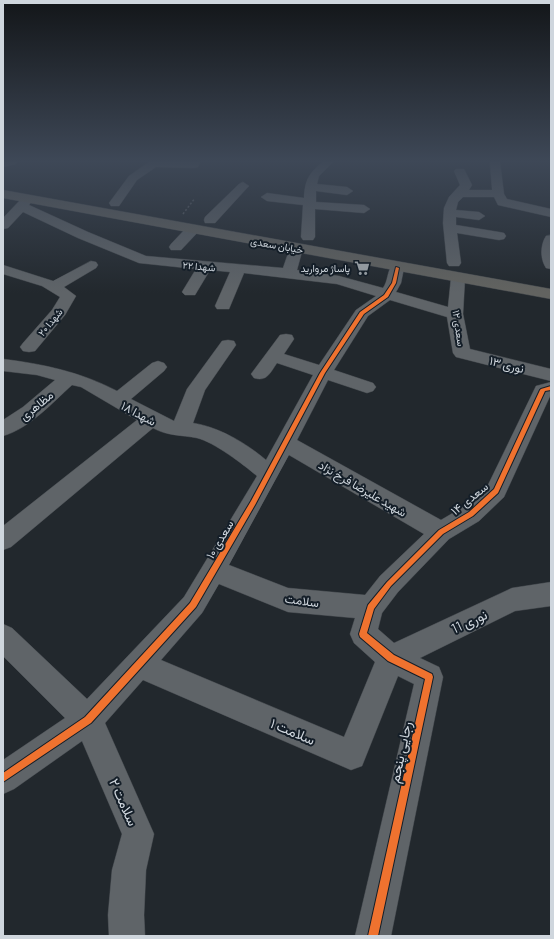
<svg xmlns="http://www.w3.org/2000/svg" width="554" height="939" font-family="Barlow,Vazirmatn,sans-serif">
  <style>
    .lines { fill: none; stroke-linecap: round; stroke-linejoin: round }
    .minor-casing { stroke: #3f4449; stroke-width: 1 }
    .major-casing { stroke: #3f4449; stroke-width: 1 }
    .path { stroke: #5a5e63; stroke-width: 1.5; stroke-dasharray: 2 2; stroke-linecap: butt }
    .minor { fill: #5f6468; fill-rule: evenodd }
    .major { fill: #626360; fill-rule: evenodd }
    .cycleway-casing { stroke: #141e28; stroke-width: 2 }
    .cycleway { fill: #ef722f; fill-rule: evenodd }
    .labels { text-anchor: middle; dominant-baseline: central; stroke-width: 4; stroke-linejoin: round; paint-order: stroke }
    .far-street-label { font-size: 10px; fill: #cfd6dd; stroke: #141e28 }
    .far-poi-label { font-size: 10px; fill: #cfd6dd; stroke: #141e28; text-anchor: end }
    .street-label { font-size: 12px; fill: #cfd6dd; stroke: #141e28 }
    .near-street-label { font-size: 14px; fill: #cfd6dd; stroke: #141e28 }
  </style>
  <rect width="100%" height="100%" fill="#22282d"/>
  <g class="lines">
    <!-- minor casing -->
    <g class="minor-casing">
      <path id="minor" d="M 3,162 L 17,162 L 16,164 L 3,167 Z
        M 149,162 L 200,162 L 198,167 L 194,168 L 156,167 L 137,180 L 119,206 L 111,206 L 109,203 L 129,176 Z
        M 322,162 L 333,162 L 319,176 L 317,184 L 347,187 L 353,191 L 347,195 L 316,191 L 316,202 L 364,205 L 370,209 L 364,213 L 315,209 L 315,237 L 313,240 L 303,240 L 301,237 L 303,205 L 267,201 L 261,197 L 267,193 L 304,198 C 305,179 309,174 322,162 Z
        M 490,162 L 500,162 L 504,194 L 507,199 L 551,209 L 551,217 L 498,205 L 494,197 L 463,197 L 458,202 L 456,210 L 479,212 L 485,216 L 479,220 L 456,217 L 456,225 L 499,232 L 504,233 L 506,236 L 504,239 L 499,240 L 457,233 L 461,263 L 459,266 L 449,266 L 447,263 L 443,223 L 444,208 L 449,197 L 460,185 L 454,171 L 456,169 L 464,169 L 472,185 L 469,190 L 492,190 Z
        M 243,182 L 249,186 L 247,188 L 215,223 L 205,223 L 204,220 L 205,217 L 239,184 Z
        M 28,195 L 34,199 L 29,205 L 88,232 L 146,256 L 283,268 L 291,245 L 301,245 L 303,248 L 297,270 L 339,276 L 383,288 C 388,281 387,272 392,265 L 402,265 L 404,268 L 401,283 L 396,292 L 448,307 L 451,278 L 453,275 L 463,275 L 465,278 L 463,314 L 470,349 L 551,369 L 551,381 L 456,357 L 453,353 L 447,317 L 390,300 L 368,316 L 334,370 L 373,383 L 376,387 L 373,391 L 367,393 L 328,380 L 297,440 L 441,520 L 463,507 L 488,485 L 536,386 L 551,382 L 551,394 L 504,497 L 479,521 L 449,539 L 398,592 L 382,613 L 378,629 L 394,643 L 512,588 L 551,582 L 551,606 L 515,611 L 420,658 L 439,667 L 443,677 L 391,936 L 355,936 L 414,684 L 398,676 L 362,766 L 351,770 L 143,680 L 105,723 L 154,834 L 146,870 L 144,915 L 145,936 L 109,936 L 108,915 L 112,870 L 122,834 L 82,741 L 14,789 L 3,794 L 3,760 L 65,718 L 3,656 L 3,624 L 12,628 L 87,699 L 184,597 L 257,476 C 244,465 214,442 197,438 C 182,435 167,436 153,428 L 11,547 L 3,550 L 3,526 L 137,420 L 81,387 L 72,385 C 52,403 30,428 3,436 L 3,420 L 23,407 L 55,380 L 37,375 L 3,371 L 3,359 C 43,364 81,372 117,391 L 152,363 L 158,361 L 164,363 L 167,367 L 164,371 L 131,399 L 174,421 L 187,389 L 222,341 L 228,340 L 234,341 L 236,345 L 205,390 L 193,423 C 219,427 246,443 266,460 L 313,375 L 277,363 C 270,373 267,382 254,378 L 251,374 L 254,370 L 280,335 L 286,334 L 292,335 L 294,339 L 284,354 L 319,365 L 356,310 L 376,296 L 337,284 L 244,273 L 229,309 L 217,309 L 215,306 L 230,272 L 210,270 L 195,295 L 185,295 L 182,292 L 196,269 L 139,263 L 78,238 L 23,212 L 8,228 L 3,229 L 3,218 L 24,196 ZM 289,455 L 424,534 L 380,576 L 365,595 L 288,588 L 229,565 ZM 219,584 L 288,612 L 355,618 L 350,634 L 354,643 L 375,662 L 344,737 L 161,660 L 202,613 Z
        M 193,225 L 198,226 L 200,229 L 198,232 L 181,250 L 171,250 L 169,247 L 171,244 L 188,226 Z
        M 551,235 L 551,269 L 546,268 C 540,259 540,245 546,236 Z
        M 91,261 L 96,262 L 98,265 L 96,268 L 64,287 L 76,296 L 65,315 L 35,351 L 29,352 L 23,351 L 20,347 L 23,343 L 52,310 L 60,297 L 42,286 L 3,274 L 3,265 L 53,281 Z"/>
    </g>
    <!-- major casing -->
    <g class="major-casing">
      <path id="major" d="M 3,190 L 551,289 L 551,299 L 3,198 Z"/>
    </g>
    <!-- path -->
    <path class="path" d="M 183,214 L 195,198"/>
    <!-- minor -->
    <use href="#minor" class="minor"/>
    <!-- major -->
    <use href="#major" class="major"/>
    <!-- cycleway casing -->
    <g class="cycleway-casing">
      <path id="cycleway" d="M 396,267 L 399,268 L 396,283 L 388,297 L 364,314 L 325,373 L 255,505 L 196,607 L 91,723 L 3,782 L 3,773 L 85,717 L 190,603 L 251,501 L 320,373 L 360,312 L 384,295 L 392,283 Z
        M 551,386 L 551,390 L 545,391 L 498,493 L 473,516 L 443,534 L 391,586 L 374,609 L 367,633 L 394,655 L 432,674 L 433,677 L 378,936 L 368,936 L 425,679 L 388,661 L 360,637 L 359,634 L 368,605 L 387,582 L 439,530 L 469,512 L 494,489 L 540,390 L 541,389 Z"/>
    </g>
    <!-- cycleway -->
    <use href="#cycleway" class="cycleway"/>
  </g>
  <!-- sky -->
  <linearGradient id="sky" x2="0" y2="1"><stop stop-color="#131619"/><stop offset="0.55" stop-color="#3e4857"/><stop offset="1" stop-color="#3e4857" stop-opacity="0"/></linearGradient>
  <rect width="554" height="293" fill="url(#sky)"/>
  <!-- icons -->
  <defs>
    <g id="supermarket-bare" transform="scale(1.2)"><path d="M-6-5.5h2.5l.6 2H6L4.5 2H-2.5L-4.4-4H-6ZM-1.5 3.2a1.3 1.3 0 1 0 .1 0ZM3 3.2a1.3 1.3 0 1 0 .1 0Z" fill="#92999f" stroke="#141e28" stroke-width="2.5" paint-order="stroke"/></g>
  </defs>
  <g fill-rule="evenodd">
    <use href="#supermarket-bare" x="362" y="268"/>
  </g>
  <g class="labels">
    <!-- far-street labels -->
    <g class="far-street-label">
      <text transform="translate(277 245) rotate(10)">خیابان سعدی</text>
      <text transform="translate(199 266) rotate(5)">شهدا ۲۲</text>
      <text transform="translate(50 322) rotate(-51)">شهدا ۲۰</text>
      <text transform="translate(459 328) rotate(82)">سعدی ۱۲</text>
    </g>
    <!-- far-poi labels -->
    <g class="far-poi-label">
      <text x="350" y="268">پاساژ مروارید</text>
    </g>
    <!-- street labels -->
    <g class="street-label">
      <text transform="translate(507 364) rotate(14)">نوری ۱۳</text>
      <text transform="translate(36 405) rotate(-39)">مظاهری</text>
      <text transform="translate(139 413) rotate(28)">شهدا ۱۸</text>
      <text transform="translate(363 488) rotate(30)">شهید علیرضا فرخ نژاد</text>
      <text transform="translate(469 498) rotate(-39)">سعدی ۱۴</text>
      <text transform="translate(219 539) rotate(-60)">سعدی ۱۰</text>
      <text transform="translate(302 600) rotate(8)">سلامت</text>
    </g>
    <!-- near-street labels -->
    <g class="near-street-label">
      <text transform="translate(469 621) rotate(-25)">نوری 11</text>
      <text transform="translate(293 731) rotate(23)">سلامت ۱</text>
      <text transform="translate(400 752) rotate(-78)">رجایی پنجم</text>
      <text transform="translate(124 802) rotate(66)">سلامت ۲</text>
    </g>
  </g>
  <!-- border -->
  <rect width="554" height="939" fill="none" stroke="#cfd6dd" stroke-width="8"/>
</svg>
